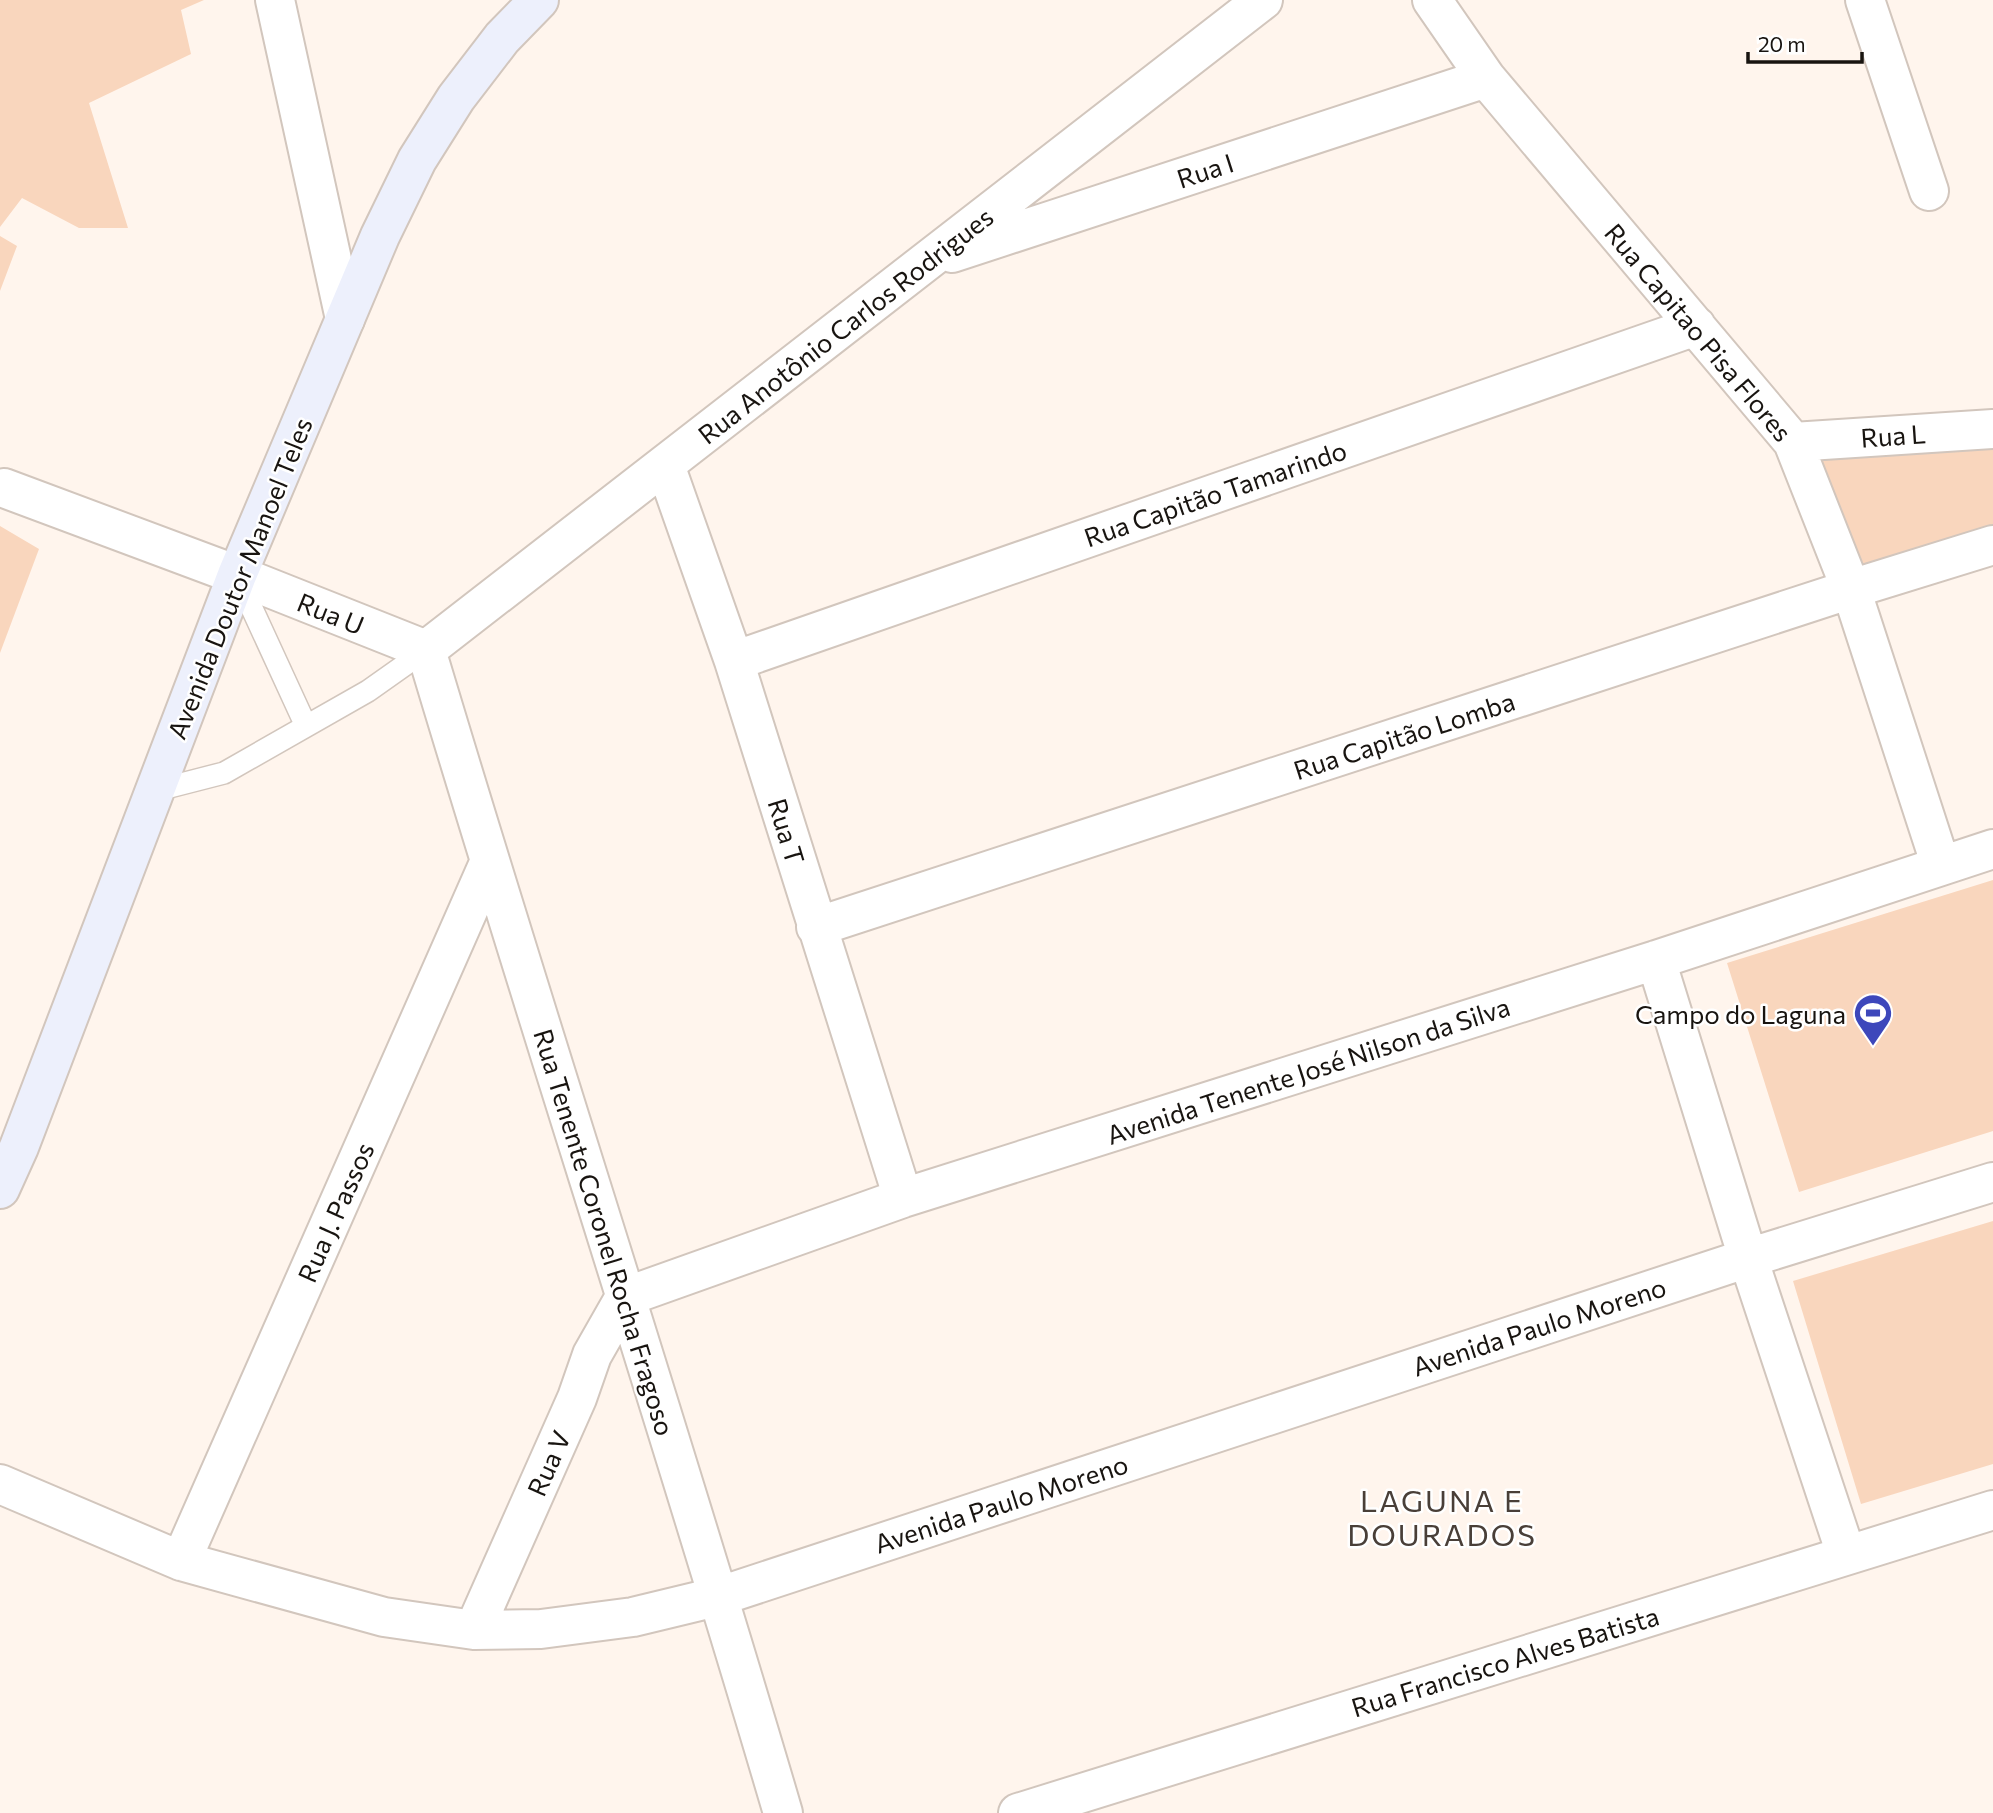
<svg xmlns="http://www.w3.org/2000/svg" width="1993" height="1813" font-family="Commissioner,sans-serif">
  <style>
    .green { fill: #f9d6bd }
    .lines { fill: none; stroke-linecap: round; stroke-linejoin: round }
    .lane-casing { stroke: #d2c6bd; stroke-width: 24 }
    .street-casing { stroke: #d2c6bd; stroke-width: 42 }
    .secondary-casing { stroke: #d2c6bd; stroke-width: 42 }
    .lane { stroke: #fff; stroke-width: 21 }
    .street { stroke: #fff; stroke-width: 38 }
    .secondary { stroke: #edf0fc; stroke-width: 38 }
    .labels { text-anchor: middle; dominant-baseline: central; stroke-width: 5; stroke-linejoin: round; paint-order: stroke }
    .street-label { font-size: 26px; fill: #181410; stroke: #fff }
    .poi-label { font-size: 26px; fill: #181410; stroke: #fff; text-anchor: end }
    .quarter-label { font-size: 30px; letter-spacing: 2px; fill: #493f38; stroke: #fff }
  </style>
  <rect width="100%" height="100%" fill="#fff5ed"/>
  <!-- green -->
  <path class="green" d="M 0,0 L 204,0 L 181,10 L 191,54 L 89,103 L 128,228 L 79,228 L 22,198 L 0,227 Z
    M 0,236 L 17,246 L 0,291 Z
    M 1993,429 L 1993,545 L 1851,589 L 1793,442 Z
    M 0,526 L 39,549 L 0,653 Z
    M 1993,880 L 1993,1131 L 1799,1192 L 1727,963 Z
    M 1993,1221 L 1993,1464 L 1861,1504 L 1793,1281 Z"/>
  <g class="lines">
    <!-- lane casing -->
    <g class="lane-casing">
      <path id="lane" d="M 237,576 L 306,726
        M 154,791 L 224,773 L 368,691 L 426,650"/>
    </g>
    <!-- street casing -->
    <g class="street-casing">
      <path id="street" d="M 275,0 L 345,319
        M 1432,0 L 1486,78 L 1793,442 L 1851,589 L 1941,866
        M 1865,0 L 1929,191
        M 952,253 L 1486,78
        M 1793,442 L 1993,429
        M 665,465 L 734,661 L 903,1198
        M 4,488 L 237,575 L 426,650
        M 426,650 C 542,1039 669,1424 783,1813
        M 426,650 L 1263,0
        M 734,661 L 1696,326
        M 816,927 L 1851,589 L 1993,545
        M 1656,960 L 1748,1258 L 1846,1554
        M 0,1484 L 181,1561 L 384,1617 L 474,1630 L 541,1629 L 633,1617 L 720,1596 L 1748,1258 L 1993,1182
        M 181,1561 L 489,863
        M 474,1630 L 577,1398 L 592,1355 L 625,1297 L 903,1198 L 1656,960 L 1993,849
        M 1018,1813 L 1993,1510"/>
    </g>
    <!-- secondary casing -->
    <g class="secondary-casing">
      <path id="secondary" d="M 0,1189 L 19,1147 L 237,575 L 380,236 L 417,160 L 456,98 L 502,38 L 539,0"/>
    </g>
    <!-- lane -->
    <use href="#lane" class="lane"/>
    <!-- street -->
    <use href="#street" class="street"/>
    <!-- secondary -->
    <use href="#secondary" class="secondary"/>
  </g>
  <!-- icons -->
  <defs>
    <g id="stadium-pin" transform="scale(2.0125)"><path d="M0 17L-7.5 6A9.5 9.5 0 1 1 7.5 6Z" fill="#3d47bb" stroke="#fff"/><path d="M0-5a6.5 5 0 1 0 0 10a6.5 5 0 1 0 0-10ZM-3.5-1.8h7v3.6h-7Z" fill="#fff"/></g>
  </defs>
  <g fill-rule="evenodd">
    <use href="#stadium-pin" x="1873" y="1013"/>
  </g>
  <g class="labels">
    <!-- street labels -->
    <g class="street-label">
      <text transform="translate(1205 170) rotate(-18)">Rua I</text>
      <text transform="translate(845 325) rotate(-38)">Rua Anotônio Carlos Rodrigues</text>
      <text transform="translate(1699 332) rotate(50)">Rua Capitao Pisa Flores</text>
      <text transform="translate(1893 435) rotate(-4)">Rua L</text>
      <text transform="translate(1215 493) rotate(-19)">Rua Capitão Tamarindo</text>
      <text transform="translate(239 578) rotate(-68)">Avenida Doutor Manoel Teles</text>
      <text transform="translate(331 613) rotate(22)">Rua U</text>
      <text transform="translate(1404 735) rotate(-18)">Rua Capitão Lomba</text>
      <text transform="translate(787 831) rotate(73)">Rua T</text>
      <text transform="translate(1308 1070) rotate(-18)">Avenida Tenente José Nilson da Silva</text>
      <text transform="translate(335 1212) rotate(-66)">Rua J. Passos</text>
      <text transform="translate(605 1232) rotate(73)">Rua Tenente Coronel Rocha Fragoso</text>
      <text transform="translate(1539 1326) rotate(-18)">Avenida Paulo Moreno</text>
      <text transform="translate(548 1463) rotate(-66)">Rua V</text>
      <text transform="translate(1001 1503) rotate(-18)">Avenida Paulo Moreno</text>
      <text transform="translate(1505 1661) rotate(-17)">Rua Francisco Alves Batista</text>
    </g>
    <!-- poi labels -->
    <g class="poi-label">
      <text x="1846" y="1013">Campo do Laguna</text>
    </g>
    <!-- quarter labels -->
    <g class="quarter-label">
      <text x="1442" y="1499">LAGUNA E<tspan x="1442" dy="34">DOURADOS</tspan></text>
    </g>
  </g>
  <!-- scale -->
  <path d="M1748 52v10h114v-10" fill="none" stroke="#181410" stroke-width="3.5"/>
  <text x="1758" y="52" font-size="21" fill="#181410" stroke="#ffffff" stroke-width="5" paint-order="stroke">20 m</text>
</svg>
